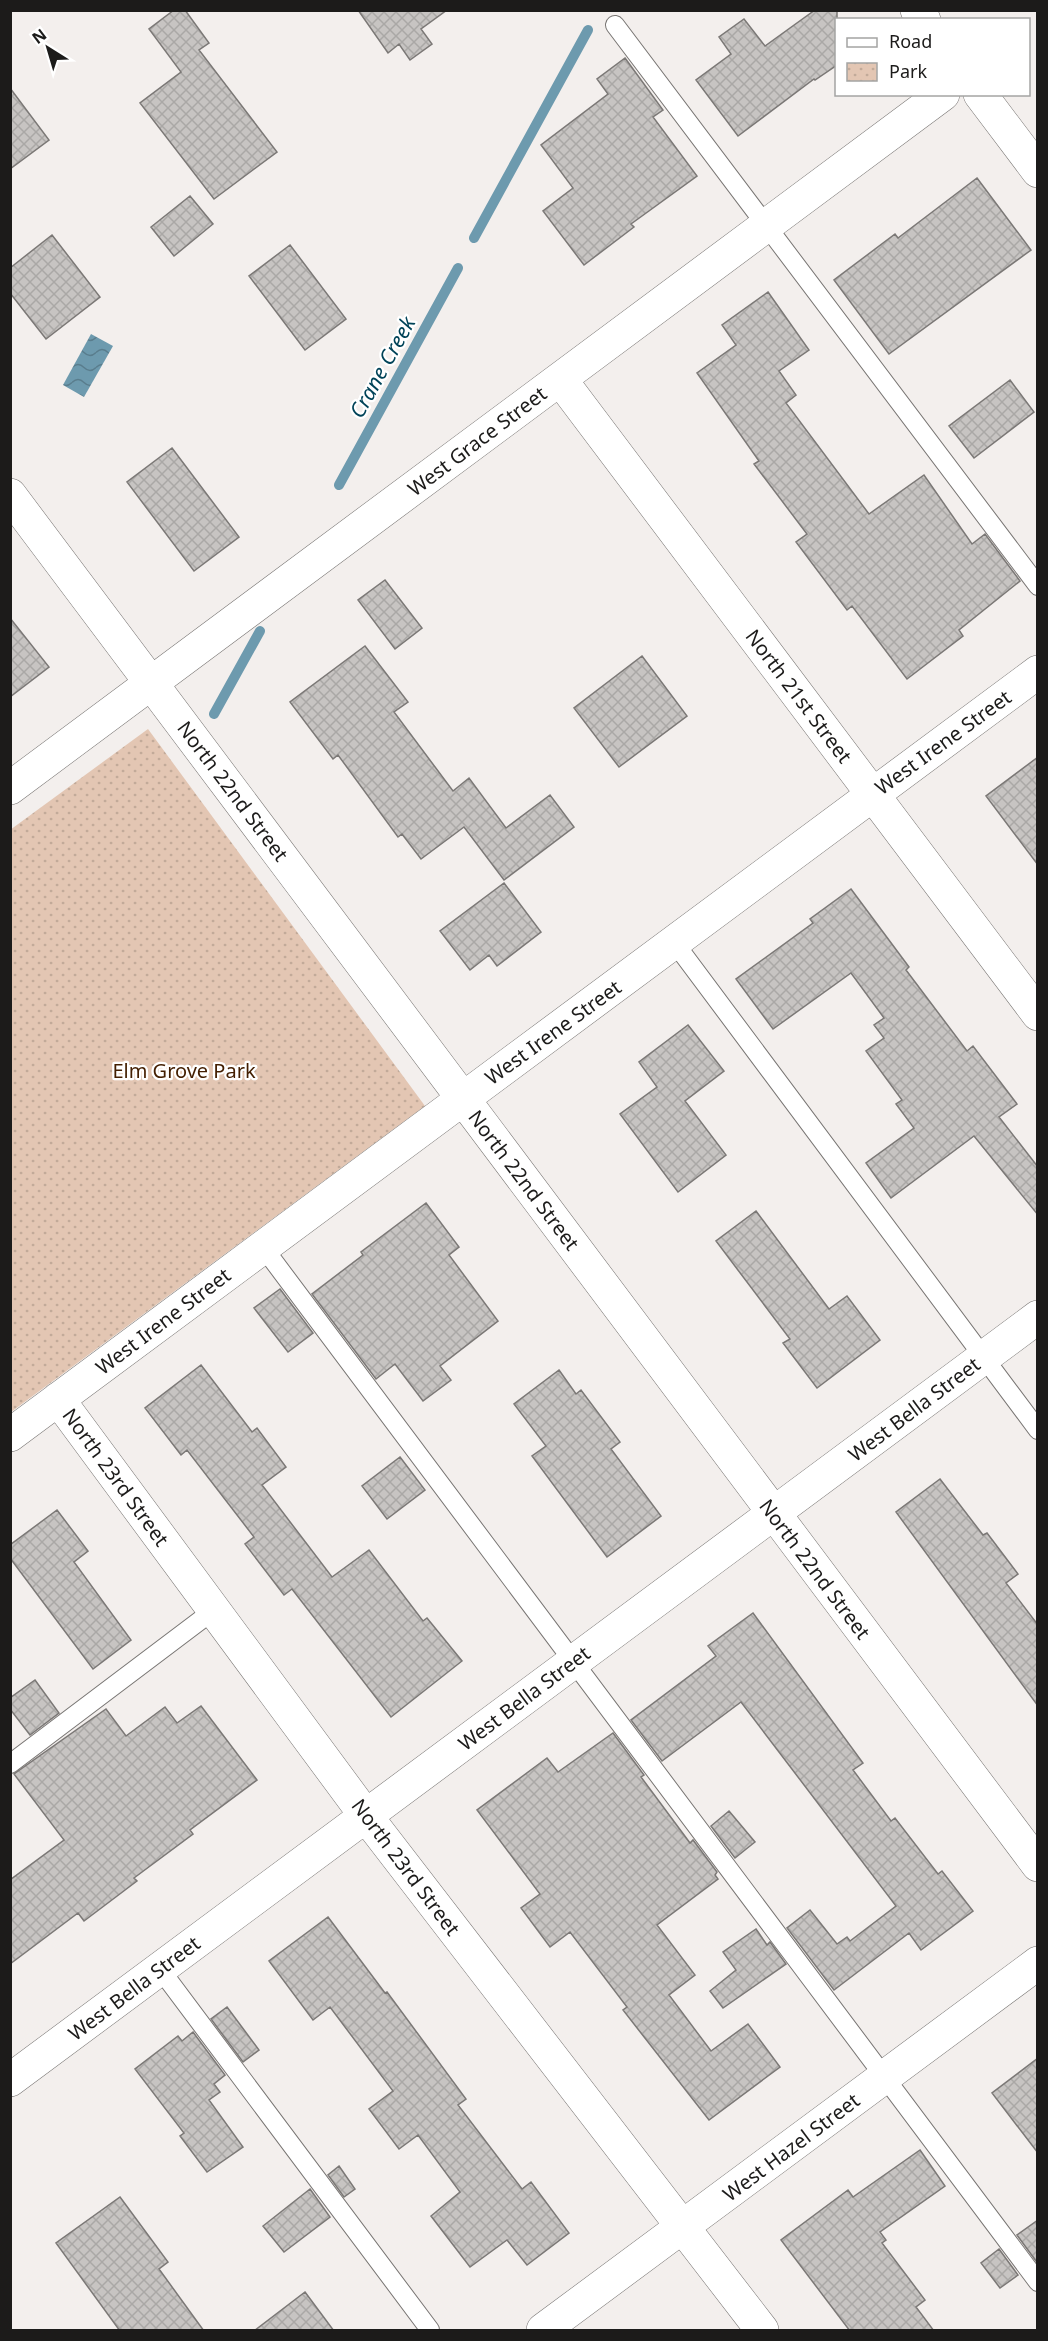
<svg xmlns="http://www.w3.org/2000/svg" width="1048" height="2341" font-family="'Noto Sans',sans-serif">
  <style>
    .park { fill: url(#park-dots) }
    .water { fill: url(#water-waves) }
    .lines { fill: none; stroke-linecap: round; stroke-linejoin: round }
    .stream { stroke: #6d9aae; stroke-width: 10 }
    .building { fill: url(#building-cross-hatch); stroke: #7b7876; stroke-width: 1.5 }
    .service-casing { stroke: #787573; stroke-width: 20 }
    .minor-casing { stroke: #787573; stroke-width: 34 }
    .service { stroke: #fff; stroke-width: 18 }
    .minor { stroke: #fff; stroke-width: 33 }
    .labels { text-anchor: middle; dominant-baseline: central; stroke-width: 4.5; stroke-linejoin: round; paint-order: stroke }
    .street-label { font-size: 20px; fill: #1c1b1a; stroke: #fff }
    .park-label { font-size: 20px; fill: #431e01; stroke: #fff }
    .water-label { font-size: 21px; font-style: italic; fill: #004358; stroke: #fff }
  </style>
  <defs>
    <pattern id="park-dots" width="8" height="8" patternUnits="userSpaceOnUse" patternTransform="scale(1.5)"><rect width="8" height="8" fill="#e3c6b3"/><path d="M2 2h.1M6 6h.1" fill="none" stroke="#c2aa99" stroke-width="1.8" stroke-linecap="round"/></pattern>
    <pattern id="water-waves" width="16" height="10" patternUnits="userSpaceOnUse" patternTransform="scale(1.5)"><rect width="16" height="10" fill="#6d9aae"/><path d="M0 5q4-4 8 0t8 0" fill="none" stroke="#597d8d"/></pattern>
    <pattern id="building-cross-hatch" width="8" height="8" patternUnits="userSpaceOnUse" patternTransform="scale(1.5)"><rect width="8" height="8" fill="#c7c4c2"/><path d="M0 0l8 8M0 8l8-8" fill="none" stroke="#aaa8a6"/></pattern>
  </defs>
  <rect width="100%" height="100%" fill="#f3efed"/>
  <!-- park -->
  <path class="park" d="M 148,729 L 425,1106 L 11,1412 L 10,830 Z"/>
  <!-- water -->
  <path class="water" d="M 91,334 L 113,346 L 84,397 L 63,385 Z"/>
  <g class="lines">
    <!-- stream -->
    <path class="stream" d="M 474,238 L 588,30
      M 339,485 L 458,268
      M 214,714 L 260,631"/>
  </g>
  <!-- building -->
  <path class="building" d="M 174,10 L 185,10 L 209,43 L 199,50 L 277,152 L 214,199 L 140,103 L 181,72 L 149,29 Z
    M 358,10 L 447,10 L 421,29 L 432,44 L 410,60 L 399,44 L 388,53 Z
    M 815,10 L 837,10 L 837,65 L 815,80 L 814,79 L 738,136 L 696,80 L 731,54 L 719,37 L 744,19 L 765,46 Z
    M 625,58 L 663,110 L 653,117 L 697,176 L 631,224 L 634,227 L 584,265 L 543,211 L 573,188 L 541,145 L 608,94 L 597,79 Z
    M 10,88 L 49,140 L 10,169 Z
    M 977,178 L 1031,250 L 889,354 L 834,280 L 895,234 L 898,238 Z
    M 190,196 L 213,224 L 174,256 L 151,227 Z
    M 52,235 L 100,297 L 46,339 L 10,293 L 10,268 Z
    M 290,245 L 346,319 L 305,350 L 249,276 Z
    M 768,292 L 809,350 L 779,371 L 796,395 L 786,403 L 869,514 L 924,475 L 972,544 L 985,534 L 1020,581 L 959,630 L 963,636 L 907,679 L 852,606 L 847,610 L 796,542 L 807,534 L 754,464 L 759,461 L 697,373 L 736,345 L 722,325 Z
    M 1010,380 L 1034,412 L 974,458 L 949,426 Z
    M 172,448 L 239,537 L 194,571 L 127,482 Z
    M 385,580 L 422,628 L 395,649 L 358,600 Z
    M 10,618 L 49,667 L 10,697 Z
    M 365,646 L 408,702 L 394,712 L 453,791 L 469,778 L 506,828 L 550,795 L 574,827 L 504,880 L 464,827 L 421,859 L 402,834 L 398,837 L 338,755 L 333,759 L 290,702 Z
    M 642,656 L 687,716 L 619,767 L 574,708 Z
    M 1038,757 L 1038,865 L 986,796 Z
    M 504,883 L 541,932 L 497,966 L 489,955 L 470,970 L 440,931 Z
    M 851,889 L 909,967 L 906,970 L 967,1051 L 973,1046 L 1017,1104 L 999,1117 L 1038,1167 L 1038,1215 L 974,1136 L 891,1198 L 866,1163 L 914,1128 L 896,1104 L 902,1100 L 866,1051 L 884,1038 L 874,1025 L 884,1018 L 851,973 L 773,1029 L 736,979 L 813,923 L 810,919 Z
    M 688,1025 L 724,1071 L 685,1101 L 726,1155 L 678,1192 L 620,1114 L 657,1087 L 639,1062 Z
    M 426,1203 L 459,1247 L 449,1255 L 498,1321 L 440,1366 L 451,1380 L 423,1401 L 395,1364 L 376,1379 L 312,1294 L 363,1255 L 361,1252 Z
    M 756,1211 L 829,1309 L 847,1296 L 880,1340 L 817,1388 L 783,1343 L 790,1339 L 716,1241 Z
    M 280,1289 L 313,1333 L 288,1352 L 254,1308 Z
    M 201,1365 L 252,1432 L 257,1428 L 286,1467 L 262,1485 L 332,1577 L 369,1550 L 423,1621 L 427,1618 L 462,1661 L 391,1717 L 292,1589 L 284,1595 L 245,1544 L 254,1537 L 187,1450 L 181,1455 L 145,1408 Z
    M 559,1370 L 576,1394 L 581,1390 L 620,1442 L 611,1449 L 661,1516 L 607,1557 L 532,1456 L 546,1446 L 514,1404 Z
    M 400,1457 L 425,1490 L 387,1519 L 362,1486 Z
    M 940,1479 L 983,1535 L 987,1533 L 1018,1574 L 1006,1583 L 1038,1625 L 1038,1706 L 896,1512 Z
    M 57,1510 L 88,1551 L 74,1562 L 131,1640 L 93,1669 L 10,1558 L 10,1545 Z
    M 753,1613 L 863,1763 L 853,1770 L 891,1821 L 895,1818 L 938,1874 L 942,1871 L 973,1911 L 921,1950 L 909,1933 L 834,1990 L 787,1928 L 810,1910 L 837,1944 L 847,1937 L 850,1941 L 896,1906 L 741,1702 L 662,1761 L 631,1720 L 716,1656 L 708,1646 Z
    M 35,1680 L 59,1713 L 30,1735 L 10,1709 L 10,1698 Z
    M 201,1706 L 257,1780 L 190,1830 L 193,1834 L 134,1878 L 137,1881 L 84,1921 L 78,1913 L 10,1964 L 10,1880 L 64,1840 L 14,1774 L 106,1709 L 126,1736 L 165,1707 L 177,1723 Z
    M 613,1733 L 644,1775 L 641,1777 L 690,1843 L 693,1840 L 717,1872 L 715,1875 L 718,1879 L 657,1925 L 695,1975 L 669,1995 L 711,2051 L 748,2024 L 780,2067 L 709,2120 L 623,2010 L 627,2007 L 570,1932 L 550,1947 L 521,1908 L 540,1894 L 477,1810 L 547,1758 L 558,1772 Z
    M 729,1811 L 755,1842 L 735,1858 L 711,1826 Z
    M 328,1917 L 385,1993 L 387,1992 L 466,2099 L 458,2105 L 522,2189 L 531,2182 L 569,2233 L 527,2265 L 507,2240 L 470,2267 L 431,2216 L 460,2192 L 418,2135 L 399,2149 L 369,2109 L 393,2091 L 330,2007 L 313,2020 L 269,1961 Z
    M 756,1929 L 767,1945 L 770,1942 L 786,1964 L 723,2008 L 710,1991 L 736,1970 L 723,1952 Z
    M 227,2007 L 259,2050 L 243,2062 L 211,2019 Z
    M 193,2032 L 225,2075 L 214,2084 L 220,2092 L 209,2100 L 243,2147 L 207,2172 L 180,2136 L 184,2133 L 135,2069 L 178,2036 L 182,2041 Z
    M 1038,2058 L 1038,2153 L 992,2093 Z
    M 920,2150 L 945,2186 L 880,2232 L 886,2240 L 882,2243 L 925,2300 L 916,2307 L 934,2331 L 850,2331 L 781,2240 L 848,2190 L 853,2197 Z
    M 339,2166 L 355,2189 L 344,2197 L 328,2175 Z
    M 310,2189 L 330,2217 L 284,2252 L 263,2226 Z
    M 120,2197 L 168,2262 L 159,2269 L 204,2331 L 120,2331 L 56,2243 Z
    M 1038,2220 L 1038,2260 L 1036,2261 L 1017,2235 Z
    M 999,2249 L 1018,2275 L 1000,2288 L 981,2263 Z
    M 305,2292 L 334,2331 L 254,2331 Z"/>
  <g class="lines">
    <!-- service casing -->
    <g class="service-casing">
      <path id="service" d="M 615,25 L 1038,586
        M 674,942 L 1038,1430
        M 263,1247 L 1038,2282
        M 10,1764 L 214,1610
        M 160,1969 L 430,2330"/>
    </g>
    <!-- minor casing -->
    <g class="minor-casing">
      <path id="minor" d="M 917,10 L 924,20
        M 980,94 L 1038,171
        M 560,379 L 1038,1014
        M 10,495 L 1038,1865
        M 10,788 L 943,94
        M 58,1399 L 366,1816 L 762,2330
        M 10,1435 L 1038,672
        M 10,2080 L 1038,1317
        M 543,2330 L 1038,1963"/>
    </g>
    <!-- service -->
    <use href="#service" class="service"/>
    <!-- minor -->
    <use href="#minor" class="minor"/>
  </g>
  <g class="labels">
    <!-- street labels -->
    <g class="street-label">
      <text transform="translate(477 441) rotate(-37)">West Grace Street</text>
      <text transform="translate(799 696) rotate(53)">North 21st Street</text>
      <text transform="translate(943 742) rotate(-36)">West Irene Street</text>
      <text transform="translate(233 791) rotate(53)">North 22nd Street</text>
      <text transform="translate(553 1032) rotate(-36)">West Irene Street</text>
      <text transform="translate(524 1180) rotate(53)">North 22nd Street</text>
      <text transform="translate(163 1321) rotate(-37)">West Irene Street</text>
      <text transform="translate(914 1409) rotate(-37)">West Bella Street</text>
      <text transform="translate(116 1477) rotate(54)">North 23rd Street</text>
      <text transform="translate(815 1569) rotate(53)">North 22nd Street</text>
      <text transform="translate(524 1698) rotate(-37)">West Bella Street</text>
      <text transform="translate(406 1867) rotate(53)">North 23rd Street</text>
      <text transform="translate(134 1988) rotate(-37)">West Bella Street</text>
      <text transform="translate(791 2147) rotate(-37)">West Hazel Street</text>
    </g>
    <!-- park labels -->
    <g class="park-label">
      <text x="184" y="1070">Elm Grove Park</text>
    </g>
    <!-- water labels -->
    <g class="water-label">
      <text transform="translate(382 367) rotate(-61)">Crane Creek</text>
    </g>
  </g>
  <!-- border -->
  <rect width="1048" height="2341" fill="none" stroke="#1c1b1a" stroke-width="24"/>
  <!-- legend -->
  <rect x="835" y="18" width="195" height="78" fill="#ffffff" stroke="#a4a4a3" stroke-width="1.5"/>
  <rect x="847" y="38" width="30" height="9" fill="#ffffff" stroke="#a4a4a3" stroke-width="1.5"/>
  <text x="889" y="48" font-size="18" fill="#1c1b1a">Road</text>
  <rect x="847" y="63" width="30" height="18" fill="url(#park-dots)" stroke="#a4a4a3" stroke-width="1.5"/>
  <text x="889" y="78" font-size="18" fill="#1c1b1a">Park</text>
  <!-- north arrow -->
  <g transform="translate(48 48) rotate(323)" stroke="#ffffff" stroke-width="4.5" paint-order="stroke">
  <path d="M0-4.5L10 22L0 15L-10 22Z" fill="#1c1b1a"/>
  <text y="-9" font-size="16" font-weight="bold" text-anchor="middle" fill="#1c1b1a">N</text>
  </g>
</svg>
